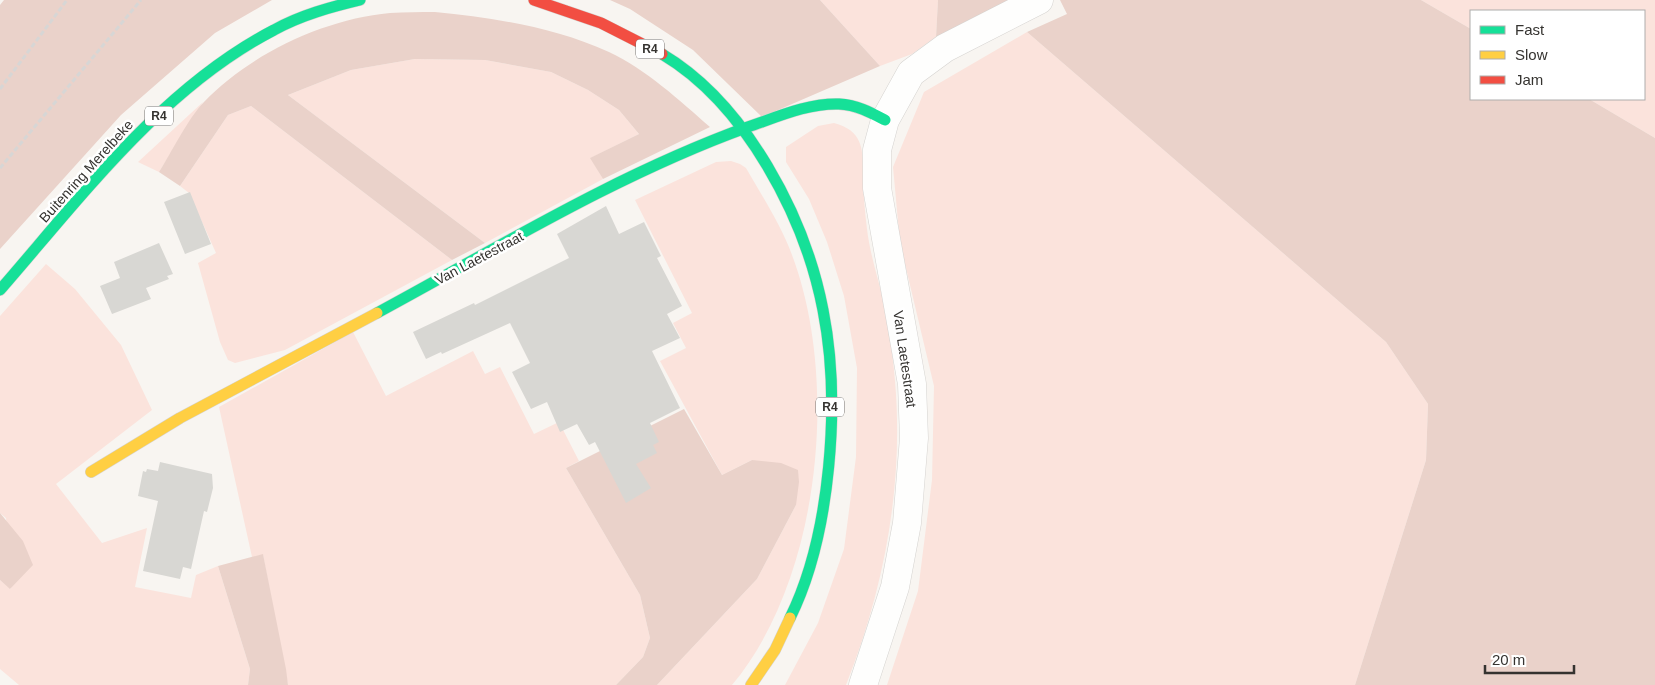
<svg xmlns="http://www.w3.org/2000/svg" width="1655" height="685" font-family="Helvetica,sans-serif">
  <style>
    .green { fill: #fbe3dc }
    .forest { fill: #ead2ca }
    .building { fill: #d8d7d3 }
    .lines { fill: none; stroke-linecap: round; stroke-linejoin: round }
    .street-casing { stroke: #d5d3d0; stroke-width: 29 }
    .fast-casing { stroke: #d5d3d0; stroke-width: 12 }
    .slow-casing { stroke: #d5d3d0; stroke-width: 12 }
    .jam-casing { stroke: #d5d3d0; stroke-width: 12 }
    .path { stroke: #d7d6d5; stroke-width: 3; stroke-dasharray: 5 2.5; stroke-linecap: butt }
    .street { stroke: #fefefd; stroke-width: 28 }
    .fast { stroke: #16e098; stroke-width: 11 }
    .slow { stroke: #ffcf43; stroke-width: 11 }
    .jam { stroke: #f24e42; stroke-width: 11 }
    .labels { text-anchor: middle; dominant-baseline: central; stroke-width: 5; stroke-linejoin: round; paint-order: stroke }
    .shield { fill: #fff; stroke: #72706e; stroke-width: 1 }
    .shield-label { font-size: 12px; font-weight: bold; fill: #353330 }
    .street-label { font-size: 14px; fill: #353330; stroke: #fff }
  </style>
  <rect width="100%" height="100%" fill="#f8f5f1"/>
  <!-- green -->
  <path class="green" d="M 820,0 L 938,0 L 936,37 L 912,54 L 880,66 Z
    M 1421,0 L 1655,0 L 1655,138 L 1589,99 L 1644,99 L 1644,11 L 1471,11 L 1471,29 Z
    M 1027,32 L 1386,342 L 1428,404 L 1426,460 L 1355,685 L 887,685 L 918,591 L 932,480 L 934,386 L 900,243 L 893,167 L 924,92 Z
    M 415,59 L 485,60 L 551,72 L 588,90 L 619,110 L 639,134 L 591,158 L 603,179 L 485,243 L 288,95 L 351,70 Z
    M 203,102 L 159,172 L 138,162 Z
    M 251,106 L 452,260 L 285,350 L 235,363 L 228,360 L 220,342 L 198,263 L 216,253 L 189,193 L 180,186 L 228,115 Z
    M 834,123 C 868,132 862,156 863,184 C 864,199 865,214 867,229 C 870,254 878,278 884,303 C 889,328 893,356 895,381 C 904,485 884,589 846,685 L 785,685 L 818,623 L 844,549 L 856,457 L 857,368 L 844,296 L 827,242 L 809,199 L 786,162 L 786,147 L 818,126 Z
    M 731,161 L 740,164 L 746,168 C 762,196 781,225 792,255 C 840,382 820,580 732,685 L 657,685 L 757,579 L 796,505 L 752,460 L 722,475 L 660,361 L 686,348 L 673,323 L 692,313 L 635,200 L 716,162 Z
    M 46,264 L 75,289 L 121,345 L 152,410 L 56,484 L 102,543 L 147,528 L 135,587 L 191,598 L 196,575 L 218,566 L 250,669 L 248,685 L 19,685 L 0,669 L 0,580 L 11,589 L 6,518 L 0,513 L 0,316 Z
    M 353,332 L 386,396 L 473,351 L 485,374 L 500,367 L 534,434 L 559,422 L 579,461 L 566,468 L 640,595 L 650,638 L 643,657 L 616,685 L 288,685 L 263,555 L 252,557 L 219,407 Z"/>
  <!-- forest -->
  <path class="forest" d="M 4,0 L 272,0 L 215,33 L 121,115 L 0,249 L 0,5 Z
    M 610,0 L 820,0 L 880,66 L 762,117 L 693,50 L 630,9 Z
    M 938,0 L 1015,0 L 936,37 Z
    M 1060,0 L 1421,0 L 1471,29 L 1471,99 L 1589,99 L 1655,138 L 1655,685 L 1355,685 L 1426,460 L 1428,404 L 1386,342 L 1027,32 L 1067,14 Z
    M 435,12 C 495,18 554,27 609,52 C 647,70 679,100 710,127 L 603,179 L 590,158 L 639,134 L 619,110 L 588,90 L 551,72 L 485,60 L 415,59 L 351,70 L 288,95 L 485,243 L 452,260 L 251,106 L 228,115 L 180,186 L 159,172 C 171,153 189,117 204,102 C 250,54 324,19 390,13 C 405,12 420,12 435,12 Z
    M 684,409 L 722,475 L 752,460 L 781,463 L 798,470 L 799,482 L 796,505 L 757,579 L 657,685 L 616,685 L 643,657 L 650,638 L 640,595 L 566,468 Z
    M 0,513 L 23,541 L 33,565 L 10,589 L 0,580 Z
    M 263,554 L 286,669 L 288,685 L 248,685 L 250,669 L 218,566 Z"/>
  <!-- building -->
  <path class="building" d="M 190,192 L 211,244 L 185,254 L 164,202 Z
    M 606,206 L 619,234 L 644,222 L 661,256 L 657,258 L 682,306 L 667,314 L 680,338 L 652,351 L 680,408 L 650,423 L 659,442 L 653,445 L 657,453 L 636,464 L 651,488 L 626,503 L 595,442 L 589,445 L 577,424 L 560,432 L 547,402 L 531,409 L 512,372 L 530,363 L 510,323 L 442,354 L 441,352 L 426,359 L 413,332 L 474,303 L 475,305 L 569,258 L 557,234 Z
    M 159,243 L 173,274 L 167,276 L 169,279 L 146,288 L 151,299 L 112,314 L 100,286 L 120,278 L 114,262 Z
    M 160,462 L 212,474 L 213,488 L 207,512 L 204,511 L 191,569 L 183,567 L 180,579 L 143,571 L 158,501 L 138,496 L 143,471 L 146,472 L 147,469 L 158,471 Z"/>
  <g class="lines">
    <!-- street casing -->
    <g class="street-casing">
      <path id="street" d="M 863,685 L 895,587 L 907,523 L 914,438 L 912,384 L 877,188 L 877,150 L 885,120 L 911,73 L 945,48 L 1039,0"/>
    </g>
    <!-- fast casing -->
    <g class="fast-casing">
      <path id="fast" d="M 662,54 C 746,104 805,217 823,310 C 841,401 831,535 790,618
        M 0,290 C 81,197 162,88 274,30 C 301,15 331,7 360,0
        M 377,313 C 499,247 618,174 748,127 C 777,117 808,103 839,104 C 857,105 870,112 885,120"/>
    </g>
    <!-- slow casing -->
    <g class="slow-casing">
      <path id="slow" d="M 91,472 L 180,418 L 377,313
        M 751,685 L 775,650 L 790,618"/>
    </g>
    <!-- jam casing -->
    <g class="jam-casing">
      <path id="jam" d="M 534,0 L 601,23 L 662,54"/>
    </g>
    <!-- path -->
    <path class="path" d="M 0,89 L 67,0
      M 0,168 L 141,0"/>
    <!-- street -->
    <use href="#street" class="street"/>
    <!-- fast -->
    <use href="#fast" class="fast"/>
    <!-- slow -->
    <use href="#slow" class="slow"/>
    <!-- jam -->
    <use href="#jam" class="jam"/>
  </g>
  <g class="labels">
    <!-- shield labels -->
    <g class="shield">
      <rect x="636" y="39.5" width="28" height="19" rx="4"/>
      <rect x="145" y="106.5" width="28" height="19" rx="4"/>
      <rect x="816" y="397.5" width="28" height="19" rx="4"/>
    </g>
    <g class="shield-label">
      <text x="650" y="49">R4</text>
      <text x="159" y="116">R4</text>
      <text x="830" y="407">R4</text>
    </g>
    <!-- street labels -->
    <g class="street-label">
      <text transform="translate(86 171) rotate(-48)">Buitenring Merelbeke</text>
      <text transform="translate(479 258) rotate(-28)">Van Laetestraat</text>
      <text transform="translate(905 359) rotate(82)">Van Laetestraat</text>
    </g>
  </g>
  <!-- legend -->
  <rect x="1470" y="10" width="175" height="90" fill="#ffffff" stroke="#aeadac"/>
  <rect x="1480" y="26" width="25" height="8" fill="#16e098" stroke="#aeadac"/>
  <text x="1515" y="35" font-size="15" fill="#353330">Fast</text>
  <rect x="1480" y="51" width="25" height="8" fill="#ffcf43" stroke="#aeadac"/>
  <text x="1515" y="60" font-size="15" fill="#353330">Slow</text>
  <rect x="1480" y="76" width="25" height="8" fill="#f24e42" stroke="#aeadac"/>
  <text x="1515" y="85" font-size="15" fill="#353330">Jam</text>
  <!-- scale -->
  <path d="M1485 665v8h89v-8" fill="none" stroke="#353330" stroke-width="2.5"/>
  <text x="1492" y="665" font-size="15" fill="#353330" stroke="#ffffff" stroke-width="4" paint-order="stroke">20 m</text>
</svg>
